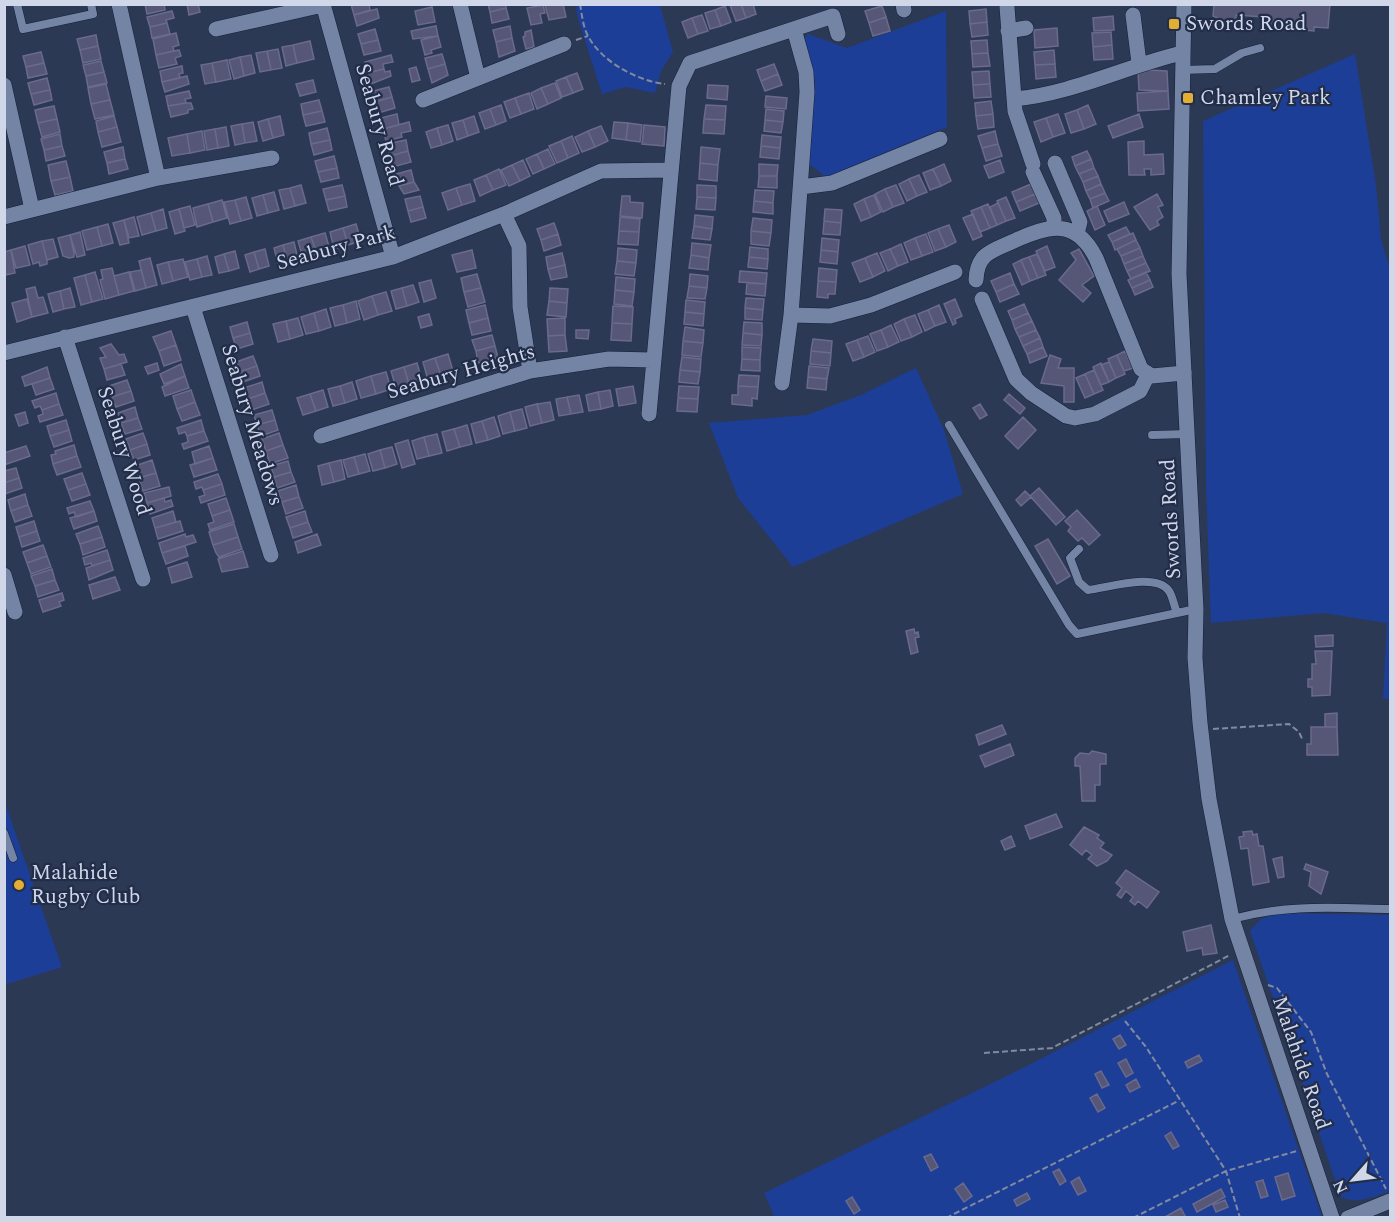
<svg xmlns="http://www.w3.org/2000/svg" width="1395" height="1222" font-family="Spectral,serif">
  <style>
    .green { fill: #1d3e96 }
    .building { fill: #565677; stroke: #6a6a8c; stroke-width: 1.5 }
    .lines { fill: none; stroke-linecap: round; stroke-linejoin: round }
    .service-casing { stroke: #141f39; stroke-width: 9 }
    .minor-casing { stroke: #141f39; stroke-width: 16 }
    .secondary-casing { stroke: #141f39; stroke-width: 16 }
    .path { stroke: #808aa1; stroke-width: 2; stroke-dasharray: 6 3; stroke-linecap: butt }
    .service { stroke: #7484a4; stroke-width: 8 }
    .minor { stroke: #7484a4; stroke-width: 15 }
    .secondary { stroke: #7484a4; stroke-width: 15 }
    .poi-dot { fill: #e2af34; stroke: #222e49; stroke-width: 2 }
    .labels { text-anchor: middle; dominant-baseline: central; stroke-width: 4.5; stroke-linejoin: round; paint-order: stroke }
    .poi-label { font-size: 21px; fill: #cfd7e9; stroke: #222e49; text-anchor: start }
    .street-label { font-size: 21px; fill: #cfd7e9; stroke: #222e49 }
  </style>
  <rect width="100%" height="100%" fill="#2c3955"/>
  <!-- green -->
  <path class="green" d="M 576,5 L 660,5 L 673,52 L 661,71 L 655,93 L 626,87 L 602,94 L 577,15 Z
    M 946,11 L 947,127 L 826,177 L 809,164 L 815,86 L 803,40 L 808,34 L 847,48 Z
    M 1355,54 L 1376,185 L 1381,239 L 1390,270 L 1390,699 L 1383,699 L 1387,623 L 1324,613 L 1211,623 L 1206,488 L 1203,121 Z
    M 916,368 L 944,430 L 963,494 L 793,567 L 738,498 L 709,423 L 807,415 L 861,395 Z
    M 5,803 L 62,967 L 4,985 Z
    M 1278,913 L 1390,915 L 1390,1191 C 1376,1196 1356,1205 1341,1197 L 1250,931 L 1261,919 Z
    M 1233,960 L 1322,1217 L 775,1218 L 764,1193 L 1007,1076 Z"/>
  <!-- building -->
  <path class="building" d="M 145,4 L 164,4 L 165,10 L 147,14 Z
    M 187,4 L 198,4 L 200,12 L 189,15 Z
    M 351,4 L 369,4 L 370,10 L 354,15 Z
    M 488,4 L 506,4 L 506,8 L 490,12 Z
    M 563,4 L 566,17 L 549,20 L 545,5 Z
    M 741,4 L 753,4 L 756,14 L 746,18 Z
    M 741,4 L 746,18 L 736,21 L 730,5 Z
    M 1214,4 L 1330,4 L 1328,28 L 1314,27 L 1314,31 L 1304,30 L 1304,23 L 1273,20 L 1273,26 L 1264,26 L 1264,17 L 1236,15 L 1236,22 L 1225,21 L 1213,16 Z
    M 543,5 L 545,13 L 540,14 L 542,23 L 531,25 L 527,8 Z
    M 725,6 L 731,22 L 721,26 L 715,10 Z
    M 882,6 L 886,17 L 869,23 L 865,11 Z
    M 432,7 L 435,22 L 418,25 L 415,11 Z
    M 506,8 L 509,19 L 492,23 L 490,12 Z
    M 377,9 L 379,18 L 357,26 L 354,15 Z
    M 986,9 L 987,22 L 970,24 L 969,11 Z
    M 715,10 L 721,26 L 710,29 L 705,13 Z
    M 172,11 L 174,18 L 166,20 L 167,23 L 150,27 L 147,17 Z
    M 702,15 L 708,31 L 698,34 L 692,18 Z
    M 1113,16 L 1114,30 L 1094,31 L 1093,18 Z
    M 886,17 L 890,31 L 873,36 L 869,23 Z
    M 692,18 L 698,34 L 688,38 L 682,22 Z
    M 987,22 L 988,35 L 972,37 L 970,24 Z
    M 167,23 L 170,34 L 152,38 L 150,27 Z
    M 436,26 L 438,36 L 413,39 L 411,31 Z
    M 510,26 L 512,38 L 496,42 L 493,30 Z
    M 1057,28 L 1058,46 L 1035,48 L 1034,30 Z
    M 375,29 L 378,40 L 361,44 L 358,34 Z
    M 531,30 L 534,47 L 526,49 L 523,37 L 525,36 L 525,32 Z
    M 1111,32 L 1112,45 L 1093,47 L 1092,33 Z
    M 176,33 L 179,45 L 173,47 L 174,51 L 156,55 L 153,39 Z
    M 96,35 L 98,46 L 80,50 L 77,39 Z
    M 438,36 L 441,47 L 431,50 L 432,53 L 425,55 L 421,40 Z
    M 512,38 L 515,51 L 499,57 L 496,42 Z
    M 378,40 L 381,51 L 364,55 L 361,44 Z
    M 987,40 L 988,53 L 972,54 L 971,41 Z
    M 310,41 L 314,59 L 297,63 L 293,45 Z
    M 293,45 L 297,63 L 286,66 L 282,47 Z
    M 1112,45 L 1113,59 L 1094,60 L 1093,47 Z
    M 98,46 L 101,59 L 83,63 L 80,50 Z
    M 278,49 L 282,68 L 271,70 L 267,51 Z
    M 179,50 L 181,56 L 175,58 L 177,64 L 159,68 L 156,55 Z
    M 1054,50 L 1055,64 L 1035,65 L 1034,52 Z
    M 267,51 L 271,70 L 260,72 L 256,53 Z
    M 41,52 L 44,63 L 26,67 L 23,56 Z
    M 988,53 L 990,66 L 973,67 L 972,54 Z
    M 442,54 L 445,64 L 428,69 L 425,58 Z
    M 251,55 L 255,73 L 244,76 L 240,57 Z
    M 391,55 L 393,62 L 383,64 L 384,69 L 368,73 L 365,62 Z
    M 240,57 L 244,76 L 234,79 L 229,60 Z
    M 227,60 L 231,79 L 216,82 L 212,63 Z
    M 101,61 L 104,72 L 86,76 L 83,65 Z
    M 44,63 L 47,74 L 28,78 L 26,67 Z
    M 212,63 L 216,82 L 205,84 L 201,65 Z
    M 445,64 L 448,75 L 432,83 L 428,69 Z
    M 774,64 L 778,74 L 761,81 L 757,70 Z
    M 1055,64 L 1056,77 L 1036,79 L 1035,65 Z
    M 182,66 L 183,73 L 179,74 L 180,78 L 162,82 L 160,71 Z
    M 416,67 L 420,80 L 412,82 L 409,69 Z
    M 384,69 L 385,72 L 390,71 L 391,76 L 371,84 L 368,73 Z
    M 1148,70 L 1167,71 L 1168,91 L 1139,90 L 1138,71 Z
    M 989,71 L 990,84 L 973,85 L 972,72 Z
    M 104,72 L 107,83 L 88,87 L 86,76 Z
    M 577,73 L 583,89 L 573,93 L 566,77 Z
    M 778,74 L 782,85 L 765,91 L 761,81 Z
    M 187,76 L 189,84 L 165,92 L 162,82 Z
    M 566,77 L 573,93 L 562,97 L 556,81 Z
    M 47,78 L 50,90 L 31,94 L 28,83 Z
    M 313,80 L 316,92 L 300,96 L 296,84 Z
    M 555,83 L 561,98 L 548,104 L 541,88 Z
    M 106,84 L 110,100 L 91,104 L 88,88 Z
    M 990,84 L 991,97 L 974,98 L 973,85 Z
    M 708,85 L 728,86 L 727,100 L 707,98 Z
    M 389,87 L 392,97 L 375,102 L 373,91 Z
    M 541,88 L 548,104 L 537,109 L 531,93 Z
    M 50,90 L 52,100 L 34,105 L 31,94 Z
    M 189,91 L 191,98 L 185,99 L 186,103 L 168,106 L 166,96 Z
    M 1168,91 L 1169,109 L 1138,111 L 1137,93 Z
    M 529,93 L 534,109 L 521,114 L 515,98 Z
    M 766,96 L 787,98 L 786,109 L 765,107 Z
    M 392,97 L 395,108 L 378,113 L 375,102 Z
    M 515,98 L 521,114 L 510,118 L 504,102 Z
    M 110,100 L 114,115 L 95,119 L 91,104 Z
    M 319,100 L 322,111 L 303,115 L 301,104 Z
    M 991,101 L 993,114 L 976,116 L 975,103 Z
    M 186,103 L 191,103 L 193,109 L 188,110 L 188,113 L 171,117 L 168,106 Z
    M 501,105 L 506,121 L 496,125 L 490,109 Z
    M 706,105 L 726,106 L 725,120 L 704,119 Z
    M 1088,105 L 1096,124 L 1084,129 L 1077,110 Z
    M 54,106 L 57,119 L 38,123 L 35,110 Z
    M 490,109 L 496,125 L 485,129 L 479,113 Z
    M 766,109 L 784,111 L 783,122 L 765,120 Z
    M 1077,110 L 1084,129 L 1071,133 L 1065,114 Z
    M 322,111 L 325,122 L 306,126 L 303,115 Z
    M 397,114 L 399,125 L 383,129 L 381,118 Z
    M 993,114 L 994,127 L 978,129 L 976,116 Z
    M 1058,114 L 1065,133 L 1053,137 L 1046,118 Z
    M 1139,114 L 1143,127 L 1113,138 L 1108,126 Z
    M 114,116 L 117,127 L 98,132 L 96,121 Z
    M 280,116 L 284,135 L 273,138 L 268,119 Z
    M 474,116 L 479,132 L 468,136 L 463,120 Z
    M 1046,118 L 1053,137 L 1041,142 L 1034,122 Z
    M 57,119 L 60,132 L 42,137 L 38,123 Z
    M 268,119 L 273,138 L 263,141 L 258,122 Z
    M 704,119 L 725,120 L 724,134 L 703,133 Z
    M 463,120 L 468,136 L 457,140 L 452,123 Z
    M 765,120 L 783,122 L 781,133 L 764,131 Z
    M 253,122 L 257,141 L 245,143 L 242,124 Z
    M 409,122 L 411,131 L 401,133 L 402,137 L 386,141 L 383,129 Z
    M 614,122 L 628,123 L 626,140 L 612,138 Z
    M 628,123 L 642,125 L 640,142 L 626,140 Z
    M 242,124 L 245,143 L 235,145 L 231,126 Z
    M 448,125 L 453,141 L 442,145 L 437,128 Z
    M 644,125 L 665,127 L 664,146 L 642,144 Z
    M 601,126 L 608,141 L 595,147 L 588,131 Z
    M 117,127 L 121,142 L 102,147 L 98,132 Z
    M 226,127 L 229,146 L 218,148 L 215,129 Z
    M 327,128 L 330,140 L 311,144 L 309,133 Z
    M 437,128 L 442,145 L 431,148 L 426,132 Z
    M 215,129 L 218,148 L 207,150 L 204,131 Z
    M 202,131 L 205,150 L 190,153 L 187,134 Z
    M 588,131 L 595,147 L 582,152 L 575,137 Z
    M 995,131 L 998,144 L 982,148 L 978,136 Z
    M 60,134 L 62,146 L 44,150 L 41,139 Z
    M 187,134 L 190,153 L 172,156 L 168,138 Z
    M 762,135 L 781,137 L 780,148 L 761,146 Z
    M 572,136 L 579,153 L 568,158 L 561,141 Z
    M 330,140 L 332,150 L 314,155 L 311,144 Z
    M 406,140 L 408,151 L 390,156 L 387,144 Z
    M 561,141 L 568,158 L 557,163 L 549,146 Z
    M 1144,141 L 1144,155 L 1163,154 L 1164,174 L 1151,175 L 1151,169 L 1144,169 L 1145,175 L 1129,175 L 1128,142 Z
    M 998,144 L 1002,156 L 986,161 L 982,148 Z
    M 62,146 L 65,156 L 46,161 L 44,150 Z
    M 761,146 L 780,148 L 779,159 L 760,157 Z
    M 123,147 L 125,159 L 107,163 L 104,152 Z
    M 701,147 L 720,149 L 718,165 L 700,163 Z
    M 548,149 L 555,164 L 544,169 L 537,154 Z
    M 408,151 L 411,162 L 392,167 L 390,156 Z
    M 1087,151 L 1091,159 L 1075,166 L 1072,157 Z
    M 537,154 L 544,169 L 533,174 L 526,159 Z
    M 334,156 L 337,168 L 318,172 L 315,161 Z
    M 125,159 L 128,169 L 109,174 L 107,163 Z
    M 1091,159 L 1094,168 L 1079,174 L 1075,166 Z
    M 523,160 L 530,176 L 520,181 L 512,165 Z
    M 1000,160 L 1004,172 L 989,178 L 984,166 Z
    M 66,161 L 70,177 L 51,181 L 48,165 Z
    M 700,163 L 718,165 L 717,181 L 699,179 Z
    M 759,164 L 778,165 L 777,176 L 759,176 Z
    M 944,164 L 951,181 L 941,186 L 933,169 Z
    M 512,165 L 520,181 L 509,186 L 501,170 Z
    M 337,168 L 339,178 L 321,182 L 318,172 Z
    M 1094,168 L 1098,176 L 1083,182 L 1079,174 Z
    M 499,169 L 506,185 L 493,190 L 486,175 Z
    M 933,169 L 941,186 L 930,190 L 923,173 Z
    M 411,170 L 414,182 L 399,186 L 396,174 Z
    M 486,175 L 493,190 L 480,196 L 474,180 Z
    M 919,175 L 927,192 L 917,196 L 909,179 Z
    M 759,176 L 777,176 L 777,188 L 758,187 Z
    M 1098,176 L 1101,184 L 1086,191 L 1083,182 Z
    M 70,177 L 73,191 L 55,195 L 51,181 Z
    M 909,179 L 917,196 L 907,201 L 899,184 Z
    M 414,182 L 419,190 L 404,194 L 399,186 Z
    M 470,184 L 475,201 L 462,205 L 456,188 Z
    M 1031,184 L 1035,194 L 1016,202 L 1012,192 Z
    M 1101,184 L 1105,193 L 1090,199 L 1086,191 Z
    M 301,185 L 306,203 L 295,206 L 290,188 Z
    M 342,185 L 345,196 L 326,200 L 323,189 Z
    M 697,185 L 716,186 L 716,198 L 697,197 Z
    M 896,185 L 904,203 L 893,207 L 885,189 Z
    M 290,188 L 295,206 L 284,209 L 279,190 Z
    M 456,188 L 462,205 L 448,210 L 442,193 Z
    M 885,189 L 893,207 L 883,212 L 875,194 Z
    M 755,190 L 774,191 L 773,203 L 754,201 Z
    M 274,192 L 279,210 L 268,213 L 263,195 Z
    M 1105,193 L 1109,201 L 1093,208 L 1090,199 Z
    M 1035,194 L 1039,203 L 1020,211 L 1016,202 Z
    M 1157,194 L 1163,205 L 1158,207 L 1163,217 L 1157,221 L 1159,225 L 1150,230 L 1134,207 Z
    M 263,195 L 268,213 L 257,216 L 252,198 Z
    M 874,195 L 881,212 L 871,217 L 864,199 Z
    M 345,196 L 347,207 L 329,211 L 326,200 Z
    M 420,196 L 423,207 L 408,211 L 405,199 Z
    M 622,196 L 630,196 L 630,202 L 643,203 L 642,218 L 620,216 Z
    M 246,197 L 252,218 L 241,221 L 235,200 Z
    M 697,197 L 716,198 L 715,210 L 696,209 Z
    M 1006,197 L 1015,218 L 1006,221 L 997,201 Z
    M 864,199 L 871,217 L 861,221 L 854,204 Z
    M 222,200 L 227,218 L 213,222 L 208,204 Z
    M 235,200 L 241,221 L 230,224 L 224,202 Z
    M 754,201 L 773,203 L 773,214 L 753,212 Z
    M 1124,202 L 1129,214 L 1109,222 L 1104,211 Z
    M 998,203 L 1006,221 L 997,225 L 990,207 Z
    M 208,204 L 213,222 L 197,227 L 193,208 Z
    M 988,204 L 997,225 L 990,228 L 981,207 Z
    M 190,206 L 195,225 L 184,228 L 179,209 Z
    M 1097,206 L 1105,225 L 1095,230 L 1087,211 Z
    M 423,207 L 426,218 L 411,222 L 408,211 Z
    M 981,207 L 990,228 L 980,232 L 971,211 Z
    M 163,209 L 167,228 L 156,231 L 151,213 Z
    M 179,209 L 185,231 L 175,234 L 169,212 Z
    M 825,209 L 842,210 L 841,223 L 824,221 Z
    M 151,213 L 156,231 L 142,235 L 137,217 Z
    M 973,214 L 982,236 L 973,240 L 963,218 Z
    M 695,215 L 713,217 L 712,229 L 694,226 Z
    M 134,217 L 139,236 L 129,238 L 124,220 Z
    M 620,217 L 640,219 L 639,232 L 619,231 Z
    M 753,218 L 772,220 L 771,233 L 751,231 Z
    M 124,220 L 129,243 L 120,245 L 113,223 Z
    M 824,221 L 841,223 L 840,235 L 823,234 Z
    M 554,223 L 558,234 L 541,240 L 537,229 Z
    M 108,224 L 113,243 L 102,246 L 97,227 Z
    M 356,224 L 361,241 L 348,245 L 343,228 Z
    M 949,225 L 956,242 L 946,247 L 938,229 Z
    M 694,226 L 712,229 L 710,240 L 692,238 Z
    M 97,227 L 102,246 L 87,250 L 82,231 Z
    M 1126,227 L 1130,234 L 1112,242 L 1108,235 Z
    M 343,228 L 348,245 L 334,249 L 330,232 Z
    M 938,229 L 946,247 L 935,251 L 928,233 Z
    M 619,231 L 639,232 L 638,245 L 618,244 Z
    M 751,231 L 771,233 L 769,246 L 751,244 Z
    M 80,232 L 85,255 L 77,257 L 70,235 Z
    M 325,233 L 330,250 L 317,254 L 311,237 Z
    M 1133,233 L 1136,240 L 1115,250 L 1112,242 Z
    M 558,234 L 561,245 L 544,251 L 541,240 Z
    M 926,234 L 933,252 L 922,256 L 915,238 Z
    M 70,235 L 74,253 L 74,257 L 69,258 L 63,256 L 58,238 Z
    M 311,237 L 317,254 L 303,258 L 298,241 Z
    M 822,238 L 839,240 L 838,252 L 821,250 Z
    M 915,238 L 922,256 L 911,260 L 904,243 Z
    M 53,239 L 58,257 L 47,260 L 42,241 Z
    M 1136,240 L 1140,248 L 1121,256 L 1117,249 Z
    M 42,241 L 47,260 L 47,264 L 40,266 L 39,262 L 33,264 L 28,245 Z
    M 294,242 L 298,259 L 288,262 L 283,245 Z
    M 692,243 L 711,245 L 709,258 L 691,255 Z
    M 901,244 L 908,262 L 898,266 L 890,249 Z
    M 283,245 L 288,262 L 278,264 L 274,248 Z
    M 25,246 L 30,265 L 16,268 L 11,250 Z
    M 1047,246 L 1055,267 L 1045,271 L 1036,251 Z
    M 750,247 L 768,249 L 768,259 L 749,257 Z
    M 618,248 L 637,250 L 636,263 L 617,261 Z
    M 1140,248 L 1143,256 L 1124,264 L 1121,256 Z
    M 265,249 L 269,266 L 259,269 L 254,252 Z
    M 890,249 L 898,266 L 888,271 L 880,253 Z
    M 1079,249 L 1094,276 L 1082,285 L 1091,293 L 1083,302 L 1059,280 L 1076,260 L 1071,253 Z
    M 11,250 L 15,273 L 5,275 L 4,252 Z
    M 472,250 L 476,268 L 457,272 L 452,255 Z
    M 821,250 L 838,252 L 837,264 L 820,262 Z
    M 235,251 L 239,268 L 229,271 L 224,254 Z
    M 254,252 L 259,269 L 250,272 L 245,255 Z
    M 562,253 L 565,265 L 548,269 L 546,257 Z
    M 877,253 L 885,271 L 873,277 L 865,258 Z
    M 224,254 L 229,271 L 219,273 L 215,257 Z
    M 1037,254 L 1046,275 L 1038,278 L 1029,257 Z
    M 691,255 L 709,258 L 708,270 L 689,268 Z
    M 207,256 L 212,275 L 202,277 L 197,259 Z
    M 1143,256 L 1146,263 L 1127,271 L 1124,264 Z
    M 749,257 L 768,259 L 767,269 L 748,267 Z
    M 1029,257 L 1038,278 L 1030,281 L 1021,260 Z
    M 150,258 L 157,285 L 146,288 L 139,261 Z
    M 865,258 L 873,277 L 860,282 L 852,263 Z
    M 183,259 L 188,277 L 173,281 L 168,262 Z
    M 197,259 L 202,277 L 190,280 L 185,262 Z
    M 1021,260 L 1030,281 L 1022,285 L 1013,264 Z
    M 617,261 L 636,263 L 634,276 L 615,274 Z
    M 168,262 L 173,281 L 162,284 L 157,265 Z
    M 1146,263 L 1150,271 L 1131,279 L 1127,271 Z
    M 565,265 L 567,277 L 551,280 L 548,269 Z
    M 112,268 L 119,295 L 105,299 L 100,280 L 103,279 L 101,270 Z
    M 819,268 L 837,270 L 836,282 L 818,281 Z
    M 141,270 L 146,288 L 135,291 L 130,272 Z
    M 740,271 L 767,273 L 766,284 L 739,282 Z
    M 95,272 L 103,299 L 92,302 L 85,275 Z
    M 129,272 L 134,291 L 119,295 L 114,276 Z
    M 1146,272 L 1150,280 L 1132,288 L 1128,280 Z
    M 1010,273 L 1014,284 L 996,292 L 991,281 Z
    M 477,274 L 481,288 L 464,292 L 461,278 Z
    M 690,274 L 708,276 L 707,288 L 689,286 Z
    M 85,275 L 92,302 L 81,305 L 74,278 Z
    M 616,277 L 635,279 L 634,292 L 615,290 Z
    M 431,280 L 436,298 L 424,302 L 419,283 Z
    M 1150,280 L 1153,287 L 1135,295 L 1132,288 Z
    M 818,281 L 836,282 L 835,294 L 828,294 L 828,298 L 817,297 Z
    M 747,283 L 766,284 L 765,296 L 746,294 Z
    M 1014,284 L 1019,294 L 1000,302 L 996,292 Z
    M 413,285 L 419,302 L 407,306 L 402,288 Z
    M 689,286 L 707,288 L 705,299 L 687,298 Z
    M 35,287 L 38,298 L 43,297 L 48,313 L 32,317 L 26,289 Z
    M 70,288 L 75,307 L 64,309 L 60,291 Z
    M 402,288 L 407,306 L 396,309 L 391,291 Z
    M 481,288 L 485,302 L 468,307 L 464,292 Z
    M 550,288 L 568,289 L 567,303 L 549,301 Z
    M 615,290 L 634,292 L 632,306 L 614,304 Z
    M 60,291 L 64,309 L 53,312 L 48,294 Z
    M 386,292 L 392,311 L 378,315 L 372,296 Z
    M 372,296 L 378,315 L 364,320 L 358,301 Z
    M 746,298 L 764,299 L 763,310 L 745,308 Z
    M 27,299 L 32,317 L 17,322 L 12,303 Z
    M 955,299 L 962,316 L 955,319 L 956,323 L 953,325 L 944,304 Z
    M 686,300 L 705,302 L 704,314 L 685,312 Z
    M 356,301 L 360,319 L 347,323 L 343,305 Z
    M 549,301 L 567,303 L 566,317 L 547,315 Z
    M 1024,304 L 1028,313 L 1012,320 L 1008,311 Z
    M 343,305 L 347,323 L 335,326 L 330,308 Z
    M 485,305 L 488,318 L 469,323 L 466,310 Z
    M 939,305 L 946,322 L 935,326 L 928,310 Z
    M 613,306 L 633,307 L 632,324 L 612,323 Z
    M 745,308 L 763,310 L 762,320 L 745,319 Z
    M 326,309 L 331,327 L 319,331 L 314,313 Z
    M 928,310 L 935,326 L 925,331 L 918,314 Z
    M 685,312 L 704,314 L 703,326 L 684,324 Z
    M 314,313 L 319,331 L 306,334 L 301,317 Z
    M 1028,313 L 1032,321 L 1015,329 L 1012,320 Z
    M 429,314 L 432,325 L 421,328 L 418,317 Z
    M 915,315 L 922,332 L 912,337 L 904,319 Z
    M 298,318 L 303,335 L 290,339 L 286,321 Z
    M 488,318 L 491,331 L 472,335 L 469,323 Z
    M 565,318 L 565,335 L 548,336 L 547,319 Z
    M 904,319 L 912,337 L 901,341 L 894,324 Z
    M 286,321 L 290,339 L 278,342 L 273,324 Z
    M 1032,321 L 1036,330 L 1019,337 L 1015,329 Z
    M 247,322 L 250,333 L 233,338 L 230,327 Z
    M 744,322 L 762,323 L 762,335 L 743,333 Z
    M 612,323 L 632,324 L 631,341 L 611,340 Z
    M 891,325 L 899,342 L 888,347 L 881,330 Z
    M 685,327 L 704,330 L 703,343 L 683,341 Z
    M 576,330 L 589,330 L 588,339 L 576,338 Z
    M 881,330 L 888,347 L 877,351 L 870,334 Z
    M 1036,330 L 1040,338 L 1023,346 L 1019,337 Z
    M 171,331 L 176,345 L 159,351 L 153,337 Z
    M 250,333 L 253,344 L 237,349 L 233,338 Z
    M 743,333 L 762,335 L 761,346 L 742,345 Z
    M 492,335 L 495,346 L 476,351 L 472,340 Z
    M 565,335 L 567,351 L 549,352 L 548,336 Z
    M 868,336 L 875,352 L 864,357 L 857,340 Z
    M 1040,338 L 1043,347 L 1027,354 L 1023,346 Z
    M 813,339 L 832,341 L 831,353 L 811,351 Z
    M 857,340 L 864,357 L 853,361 L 846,344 Z
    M 683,341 L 703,343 L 701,357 L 682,355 Z
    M 111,344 L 119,355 L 124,354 L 127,362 L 104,369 L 100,358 L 106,357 L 100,348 Z
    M 176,345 L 181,360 L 164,366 L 159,351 Z
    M 495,346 L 498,358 L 478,363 L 476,351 Z
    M 742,347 L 761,348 L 760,360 L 742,359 Z
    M 1043,347 L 1047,356 L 1030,363 L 1027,354 Z
    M 811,351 L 831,353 L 830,366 L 810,364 Z
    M 1125,351 L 1133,368 L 1124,371 L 1117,355 Z
    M 448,354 L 453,371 L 441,376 L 435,358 Z
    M 1050,355 L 1061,359 L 1058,368 L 1074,368 L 1074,402 L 1064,402 L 1064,386 L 1041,383 Z
    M 1117,355 L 1125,374 L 1116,378 L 1108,359 Z
    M 253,356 L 257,366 L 239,372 L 236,362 Z
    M 682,357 L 701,359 L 700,372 L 680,370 Z
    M 435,358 L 441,376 L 428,380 L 423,362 Z
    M 742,359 L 760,360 L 760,371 L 741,370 Z
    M 1109,362 L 1116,378 L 1109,382 L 1101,365 Z
    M 157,363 L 159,370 L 148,374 L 145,367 Z
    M 417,363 L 422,380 L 409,384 L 404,367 Z
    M 1101,363 L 1109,382 L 1101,385 L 1093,367 Z
    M 121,364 L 125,375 L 107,380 L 104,369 Z
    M 181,364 L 185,376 L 164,384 L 160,374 Z
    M 257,366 L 260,376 L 243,382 L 239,372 Z
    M 809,366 L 829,368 L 827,379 L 808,377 Z
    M 47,367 L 50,378 L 25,386 L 22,377 Z
    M 404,367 L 409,384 L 396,388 L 391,371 Z
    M 680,370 L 700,372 L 698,384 L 679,382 Z
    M 1094,370 L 1103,390 L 1094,394 L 1085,374 Z
    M 386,372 L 391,389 L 376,394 L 371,376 Z
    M 1085,374 L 1094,394 L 1085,398 L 1076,378 Z
    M 739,375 L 759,376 L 758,387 L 738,386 Z
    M 185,376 L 189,388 L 165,396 L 162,387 Z
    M 371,376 L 376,394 L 361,398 L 356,381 Z
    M 808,377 L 827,379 L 826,390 L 807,388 Z
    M 50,378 L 54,389 L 36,395 L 32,384 Z
    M 127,380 L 131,391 L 112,397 L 109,386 Z
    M 262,382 L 265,393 L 248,399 L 244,388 Z
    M 352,382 L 357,399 L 345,403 L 340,386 Z
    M 340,386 L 345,403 L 333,406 L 328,389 Z
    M 633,386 L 636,403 L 619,406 L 616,389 Z
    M 679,386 L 699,387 L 698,399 L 678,398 Z
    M 738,386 L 758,387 L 757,399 L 752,398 L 752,406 L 732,404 L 732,395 L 738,395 Z
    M 191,390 L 195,402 L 177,409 L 173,396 Z
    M 323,390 L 328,407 L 316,411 L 310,394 Z
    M 610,390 L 613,406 L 601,409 L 598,392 Z
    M 131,391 L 134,401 L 116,407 L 112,397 Z
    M 598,392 L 601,409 L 589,411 L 586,395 Z
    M 56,393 L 59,404 L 42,410 L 40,406 L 35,408 L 32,401 Z
    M 265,393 L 269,404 L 252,410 L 248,399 Z
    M 310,394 L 316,411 L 303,415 L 297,398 Z
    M 1009,394 L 1025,408 L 1020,414 L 1004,400 Z
    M 579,395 L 583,412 L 571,414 L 567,397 Z
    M 567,397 L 571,414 L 559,416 L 556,399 Z
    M 678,398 L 698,399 L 697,412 L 677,411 Z
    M 195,402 L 200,415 L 182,421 L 177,409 Z
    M 550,402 L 554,420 L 542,423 L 537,404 Z
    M 59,404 L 63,415 L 40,422 L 38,416 L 43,414 L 42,410 Z
    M 537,404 L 542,423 L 530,426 L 525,407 Z
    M 980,404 L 987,415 L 980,419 L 973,408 Z
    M 135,407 L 138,418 L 121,423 L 118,413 Z
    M 522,409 L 527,428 L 515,431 L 510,412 Z
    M 272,410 L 275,420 L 257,425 L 254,415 Z
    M 25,412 L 28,423 L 19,426 L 15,415 Z
    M 510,412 L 515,431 L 503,434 L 498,416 Z
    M 494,417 L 500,436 L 488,440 L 482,421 Z
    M 1023,417 L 1036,430 L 1018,449 L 1005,436 Z
    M 138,418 L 142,429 L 125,434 L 121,423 Z
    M 66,420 L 69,430 L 50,436 L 47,426 Z
    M 201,420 L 204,431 L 187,436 L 185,432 L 179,434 L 177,428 Z
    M 275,420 L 278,430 L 261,436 L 257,425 Z
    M 482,421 L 488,440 L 476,443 L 471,424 Z
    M 467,425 L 472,444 L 460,447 L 454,429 Z
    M 454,429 L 460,447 L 447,451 L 442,432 Z
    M 69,430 L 72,441 L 54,447 L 50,436 Z
    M 204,431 L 208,441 L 184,449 L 182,444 L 188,442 L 187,436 Z
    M 143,433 L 147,444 L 130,450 L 126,439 Z
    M 279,433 L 283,445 L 266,451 L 262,439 Z
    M 437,434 L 442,453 L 429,456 L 424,437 Z
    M 424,437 L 429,456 L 417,459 L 412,441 Z
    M 408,440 L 415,464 L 402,468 L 395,444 Z
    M 147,444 L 150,455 L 134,460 L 130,450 Z
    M 74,445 L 77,456 L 53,464 L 51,455 L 56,454 L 55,451 Z
    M 283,445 L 288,458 L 270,464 L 266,451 Z
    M 26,446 L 30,456 L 4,465 L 4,453 Z
    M 209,446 L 213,458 L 195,464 L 192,452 Z
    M 392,447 L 397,464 L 385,468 L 380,450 Z
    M 380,450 L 385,468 L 373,471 L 368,454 Z
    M 365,454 L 370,471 L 359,474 L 354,457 Z
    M 77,456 L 81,467 L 57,475 L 53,464 Z
    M 354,457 L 359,474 L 348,477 L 343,460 Z
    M 213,458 L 217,470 L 194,477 L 190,465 Z
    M 152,460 L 156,473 L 139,478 L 135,466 Z
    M 341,460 L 345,479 L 334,482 L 329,463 Z
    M 288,461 L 291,472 L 274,477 L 271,466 Z
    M 329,463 L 334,482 L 322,485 L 318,466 Z
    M 16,468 L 19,478 L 4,483 L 4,471 Z
    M 291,472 L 295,482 L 277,488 L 274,477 Z
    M 82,473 L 86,484 L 68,490 L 64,479 Z
    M 156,473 L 160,486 L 143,491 L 139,478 Z
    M 218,474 L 222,484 L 203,490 L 202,487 L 196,489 L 194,482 Z
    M 19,478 L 22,488 L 5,494 L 4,483 Z
    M 86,484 L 90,495 L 72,501 L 68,490 Z
    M 222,484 L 225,495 L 201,503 L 199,497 L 205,495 L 203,490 Z
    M 296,485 L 299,497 L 282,502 L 278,491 Z
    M 169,487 L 171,496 L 147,503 L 144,493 Z
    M 1039,488 L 1065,517 L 1056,525 L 1030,496 Z
    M 1025,491 L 1031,497 L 1021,506 L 1016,500 Z
    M 25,494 L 28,505 L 11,511 L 8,500 Z
    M 299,497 L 303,508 L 286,514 L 282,502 Z
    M 164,498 L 165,502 L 171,500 L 173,506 L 150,514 L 147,503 Z
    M 226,498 L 230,510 L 212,516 L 208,504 Z
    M 90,501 L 94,511 L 76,517 L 74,512 L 69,514 L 67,508 Z
    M 28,505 L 32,516 L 15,522 L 11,511 Z
    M 230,510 L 234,522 L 210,530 L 208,524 L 214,522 L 212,516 Z
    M 1077,510 L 1100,535 L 1089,545 L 1082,538 L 1078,541 L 1068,531 L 1071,527 L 1065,521 Z
    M 94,511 L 97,521 L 74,529 L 70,518 Z
    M 173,511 L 176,522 L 155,528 L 152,518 Z
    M 305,511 L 308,522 L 290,528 L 286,517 Z
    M 34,521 L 37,531 L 19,537 L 16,527 Z
    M 180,521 L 183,531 L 158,539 L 155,528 Z
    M 308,522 L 312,532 L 293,538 L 290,528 Z
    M 234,524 L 238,537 L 213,545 L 209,532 Z
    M 98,526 L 102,537 L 80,544 L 76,534 Z
    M 37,531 L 40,541 L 22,547 L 19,537 Z
    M 185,534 L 186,537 L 193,535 L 196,542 L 162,553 L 159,543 Z
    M 317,534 L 321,545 L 298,553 L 295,542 Z
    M 102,537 L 105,547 L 83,555 L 80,544 Z
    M 238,537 L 242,549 L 219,557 L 216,553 L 213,545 Z
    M 1048,539 L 1070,576 L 1057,584 L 1035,546 Z
    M 43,545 L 47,556 L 27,563 L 23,552 Z
    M 185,546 L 188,556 L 166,564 L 162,553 Z
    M 107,550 L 110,560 L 92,566 L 91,563 L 85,565 L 83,558 Z
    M 243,551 L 248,567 L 222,572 L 218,559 Z
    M 47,556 L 51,567 L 31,574 L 27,563 Z
    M 110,560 L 113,570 L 89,580 L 86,568 Z
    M 187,562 L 192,577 L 172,583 L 168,568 Z
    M 52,569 L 55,580 L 35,586 L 31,576 Z
    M 115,577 L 120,590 L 93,599 L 89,585 Z
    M 55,580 L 59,590 L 38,597 L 35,586 Z
    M 62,593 L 64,600 L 59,602 L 61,606 L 43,612 L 39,600 Z
    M 914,629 L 915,633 L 918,632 L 919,637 L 915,638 L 918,652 L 911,654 L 906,631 Z
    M 1333,635 L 1333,646 L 1316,647 L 1315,636 Z
    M 1315,651 L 1332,651 L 1330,695 L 1312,696 L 1312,687 L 1308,687 L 1308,679 L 1312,679 L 1312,664 L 1316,664 Z
    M 1337,713 L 1337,727 L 1325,727 L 1325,714 Z
    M 1002,725 L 1006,734 L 979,745 L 976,735 Z
    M 1311,727 L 1337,727 L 1338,755 L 1307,755 L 1307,744 L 1311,744 Z
    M 1010,744 L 1014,755 L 985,767 L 980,756 Z
    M 1092,751 L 1106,754 L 1106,764 L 1100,764 L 1100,785 L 1095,785 L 1095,801 L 1082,801 L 1080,766 L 1075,766 L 1075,758 L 1080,753 L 1089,754 Z
    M 1056,814 L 1062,827 L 1030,839 L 1025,826 Z
    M 1084,827 L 1099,835 L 1097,838 L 1104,843 L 1100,848 L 1112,855 L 1107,861 L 1097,866 L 1088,859 L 1092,855 L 1086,850 L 1082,855 L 1070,845 Z
    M 1252,831 L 1253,835 L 1257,834 L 1259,846 L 1263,846 L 1269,882 L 1253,885 L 1248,848 L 1241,849 L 1239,837 L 1244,836 L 1243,832 Z
    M 1011,836 L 1015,846 L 1005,850 L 1001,841 Z
    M 1282,857 L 1284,877 L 1278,878 L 1273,859 Z
    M 1306,864 L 1328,872 L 1321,894 L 1309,886 L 1311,872 L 1304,869 Z
    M 1126,870 L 1159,892 L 1147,908 L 1138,901 L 1135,905 L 1130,901 L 1133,897 L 1126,891 L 1121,898 L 1117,895 L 1122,888 L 1116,883 Z
    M 1211,925 L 1217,953 L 1203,955 L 1202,948 L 1187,951 L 1183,932 Z
    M 1120,1035 L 1126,1045 L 1119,1049 L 1113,1039 Z
    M 1199,1055 L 1202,1061 L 1188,1068 L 1185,1062 Z
    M 1126,1059 L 1133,1073 L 1126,1077 L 1118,1063 Z
    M 1101,1071 L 1109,1085 L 1102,1088 L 1095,1074 Z
    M 1136,1079 L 1140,1087 L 1130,1092 L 1126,1085 Z
    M 1097,1094 L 1105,1108 L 1098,1112 L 1090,1098 Z
    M 1171,1132 L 1179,1146 L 1173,1149 L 1165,1136 Z
    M 931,1154 L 938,1167 L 931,1171 L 924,1157 Z
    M 1059,1169 L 1066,1181 L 1060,1185 L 1053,1172 Z
    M 1288,1173 L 1295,1196 L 1282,1200 L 1275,1177 Z
    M 1079,1177 L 1086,1191 L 1078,1195 L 1071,1182 Z
    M 1263,1180 L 1268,1196 L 1261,1198 L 1256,1182 Z
    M 963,1183 L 972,1196 L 964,1202 L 955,1189 Z
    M 1221,1189 L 1225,1197 L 1197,1212 L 1193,1204 Z
    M 1027,1193 L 1030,1199 L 1017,1206 L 1014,1200 Z
    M 852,1197 L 860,1210 L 854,1214 L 846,1201 Z
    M 1225,1200 L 1228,1207 L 1216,1212 L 1213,1205 Z
    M 1181,1208 L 1186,1218 L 1165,1218 L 1165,1217 Z"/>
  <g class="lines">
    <!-- service casing -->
    <g class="service-casing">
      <path id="service" d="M 17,4 L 23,29 L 93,14 L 91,4
        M 1182,70 L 1215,69 L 1242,53 L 1260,48
        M 949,425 L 1069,625 L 1077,634 L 1196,609
        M 1152,435 L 1187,434
        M 1079,549 L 1070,558 L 1079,582 L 1088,590 C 1107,588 1156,572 1169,591 C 1173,597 1174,606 1177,613
        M 4,833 L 13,858
        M 1232,919 C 1287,904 1334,908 1390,909"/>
    </g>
    <!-- minor casing -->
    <g class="minor-casing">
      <path id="minor" d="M 119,4 L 158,178
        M 323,4 L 393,257
        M 460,4 L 478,78
        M 903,4 L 904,10
        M 1007,7 L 1015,111 L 1033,164
        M 1133,15 L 1139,63
        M 216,29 L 323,5
        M 1008,31 L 1026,28
        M 4,85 L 32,209
        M 1014,99 C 1072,94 1126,66 1182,53
        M 423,100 L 564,44
        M 1055,163 L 1080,222 L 1077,233
        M 1033,172 L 1054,218 L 1054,227
        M 801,187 L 832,183 L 940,139
        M 504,214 L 519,246 L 520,307 L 530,371
        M 4,217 L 158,178 L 272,158
        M 976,280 C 977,253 992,251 1014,241 C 1049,225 1076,218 1096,258 L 1141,369 L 1152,376 L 1184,373
        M 982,299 L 1016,379 L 1031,393 L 1066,416 L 1075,418 L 1095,414 L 1140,391 L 1148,375
        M 193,307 L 271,555
        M 791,315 L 830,316 L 871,305 L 955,272
        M 65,337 L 143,579
        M 4,353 L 393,257 L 504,214 L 601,171 L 670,170
        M 782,383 L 791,315 L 807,92 L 806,72 L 794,29
        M 649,414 L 679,86 L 690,63 L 833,16 L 838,34
        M 321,436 L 530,371 L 609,359 L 652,360
        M 4,575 L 15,612
        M 1348,1218 L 1390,1201"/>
    </g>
    <!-- secondary casing -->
    <g class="secondary-casing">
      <path id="secondary" d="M 1184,4 L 1179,274 L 1196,609 L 1195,658 L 1200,723 L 1209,799 L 1232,919 L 1332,1218"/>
    </g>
    <!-- path -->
    <path class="path" d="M 580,4 C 582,15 583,27 588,36 C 601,61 637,81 665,84
      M 576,40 L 588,36
      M 1213,729 L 1289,724 L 1299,732 L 1303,741
      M 1268,985 L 1277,988 L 1311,1032 L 1327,1074 L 1386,1189
      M 1125,1021 L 1146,1047 L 1226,1171 L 1240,1218
      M 984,1053 L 1052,1048 L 1230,955
      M 946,1218 L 1178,1101
      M 1133,1218 L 1226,1171 L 1297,1151"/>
    <!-- service -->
    <use href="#service" class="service"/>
    <!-- minor -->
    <use href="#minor" class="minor"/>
    <!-- secondary -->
    <use href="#secondary" class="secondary"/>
  </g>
  <!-- markers -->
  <g class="poi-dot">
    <rect x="1168" y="18" width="12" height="12" rx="3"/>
    <rect x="1182" y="92" width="12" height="12" rx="3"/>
    <circle cx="19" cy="885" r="6"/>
  </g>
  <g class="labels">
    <!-- poi labels -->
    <g class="poi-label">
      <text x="1186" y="24">Swords Road</text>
      <text x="1200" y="98">Chamley Park</text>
      <text x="31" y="873">Malahide<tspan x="31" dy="24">Rugby Club</tspan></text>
    </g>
    <!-- street labels -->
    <g class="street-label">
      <text transform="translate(379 125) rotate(74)">Seabury Road</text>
      <text transform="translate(336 248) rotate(-15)">Seabury Park</text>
      <text transform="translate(461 372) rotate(-16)">Seabury Heights</text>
      <text transform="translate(252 425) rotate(73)">Seabury Meadows</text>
      <text transform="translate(124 451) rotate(72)">Seabury Wood</text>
      <text transform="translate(1171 519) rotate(-93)">Swords Road</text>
      <text transform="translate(1301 1063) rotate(71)">Malahide Road</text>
    </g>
  </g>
  <!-- border -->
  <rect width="1395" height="1222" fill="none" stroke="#cfd7e9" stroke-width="12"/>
  <!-- north arrow -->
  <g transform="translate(1353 1180) rotate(242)" stroke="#222e49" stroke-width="4.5" paint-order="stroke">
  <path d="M0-4.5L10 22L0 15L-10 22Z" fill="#cfd7e9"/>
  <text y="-9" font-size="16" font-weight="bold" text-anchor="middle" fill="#cfd7e9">N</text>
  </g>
</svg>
